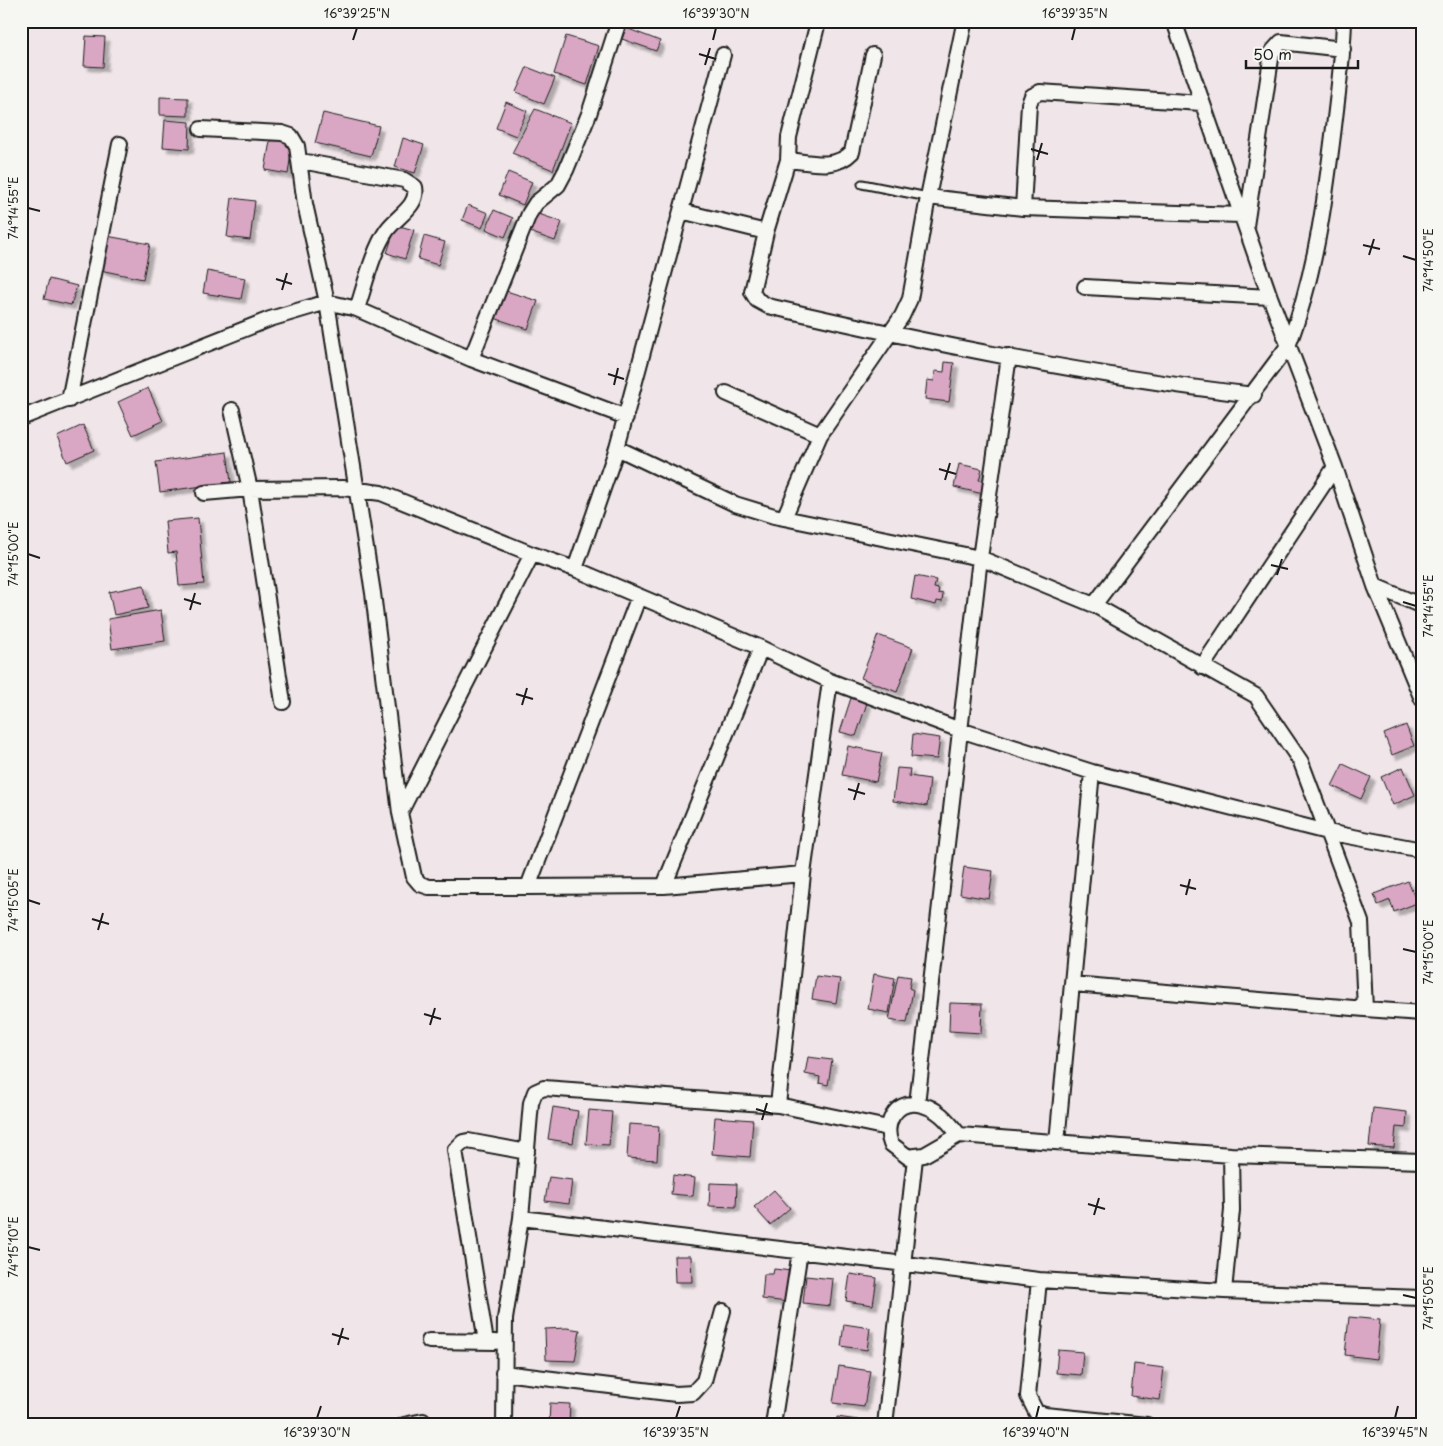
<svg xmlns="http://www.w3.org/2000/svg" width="1443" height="1446" font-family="'Playpen Sans',sans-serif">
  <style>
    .building { fill: #d9a7c3; stroke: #1c1c1c; filter: url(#shadow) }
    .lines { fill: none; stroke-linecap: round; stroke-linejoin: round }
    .service-casing { stroke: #1c1c1c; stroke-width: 11 }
    .minor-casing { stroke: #1c1c1c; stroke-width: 18 }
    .service { stroke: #f6f6f2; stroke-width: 7 }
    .minor { stroke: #f6f6f2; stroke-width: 14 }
    .ticks { fill: none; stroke: #1c1c1c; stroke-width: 2 }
    .neatline { fill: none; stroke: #1c1c1c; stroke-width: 2 }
    .ticks-label { font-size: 12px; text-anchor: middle; fill: #1c1c1c }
  </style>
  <defs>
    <filter id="shadow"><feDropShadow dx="4.5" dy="4.5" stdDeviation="1" flood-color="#0004"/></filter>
  </defs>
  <rect width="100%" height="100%" fill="#f0e6e9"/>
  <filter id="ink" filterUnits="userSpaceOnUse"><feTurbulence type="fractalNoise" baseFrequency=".02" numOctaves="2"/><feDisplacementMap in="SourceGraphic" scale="10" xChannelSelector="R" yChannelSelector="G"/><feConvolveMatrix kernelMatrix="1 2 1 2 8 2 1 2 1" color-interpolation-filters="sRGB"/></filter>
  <g filter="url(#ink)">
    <!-- building -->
    <path class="building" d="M 626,28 L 660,41 L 656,51 L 622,39 Z
      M 86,36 L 105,37 L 103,67 L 84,66 Z
      M 566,36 L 599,46 L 587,85 L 554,74 Z
      M 527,67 L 555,78 L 544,104 L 516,92 Z
      M 160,97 L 188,98 L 188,116 L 160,115 Z
      M 506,102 L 527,111 L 516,136 L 496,128 Z
      M 535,109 L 571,123 L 553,170 L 512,153 Z
      M 323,113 L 379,126 L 371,156 L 315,143 Z
      M 165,120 L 190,122 L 189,149 L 163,147 Z
      M 271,135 L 288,138 L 286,145 L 292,146 L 288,174 L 265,170 Z
      M 403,138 L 424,145 L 415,173 L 395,167 Z
      M 508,172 L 532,182 L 523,205 L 499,195 Z
      M 232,198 L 255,201 L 250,240 L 227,237 Z
      M 468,205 L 488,213 L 482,228 L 462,220 Z
      M 494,210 L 513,218 L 505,237 L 486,229 Z
      M 536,213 L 562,222 L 555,241 L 530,232 Z
      M 396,225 L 414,230 L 405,259 L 387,253 Z
      M 107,236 L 150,244 L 143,279 L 100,270 Z
      M 424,236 L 445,242 L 438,265 L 418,259 Z
      M 207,271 L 245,278 L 241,299 L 203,293 Z
      M 49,279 L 77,286 L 71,305 L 44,299 Z
      M 503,290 L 538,301 L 528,329 L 494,318 Z
      M 945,362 L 954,363 L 949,402 L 925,399 L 927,380 L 934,381 L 935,371 L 944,372 Z
      M 148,388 L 163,421 L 133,435 L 118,402 Z
      M 83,425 L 94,450 L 67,462 L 57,437 Z
      M 227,452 L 231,482 L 160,492 L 156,462 Z
      M 959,464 L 982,469 L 979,480 L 986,481 L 983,494 L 954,487 Z
      M 198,518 L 204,584 L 179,586 L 176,552 L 168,553 L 165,521 Z
      M 915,576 L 936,580 L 934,588 L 939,589 L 938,593 L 943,594 L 942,602 L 937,601 L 936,605 L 911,599 Z
      M 144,585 L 148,608 L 114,615 L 109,592 Z
      M 161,610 L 165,641 L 112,649 L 108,619 Z
      M 878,635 L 913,648 L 897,692 L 861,678 Z
      M 851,698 L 867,703 L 856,736 L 840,732 Z
      M 1406,725 L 1414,746 L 1392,755 L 1384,734 Z
      M 913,734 L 940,738 L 937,759 L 911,757 Z
      M 848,746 L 882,753 L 876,782 L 842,775 Z
      M 1343,764 L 1371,777 L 1361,799 L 1332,786 Z
      M 1403,767 L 1415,795 L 1393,805 L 1381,777 Z
      M 897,768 L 910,769 L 909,776 L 930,779 L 927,806 L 893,801 Z
      M 964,867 L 993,871 L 989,899 L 960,894 Z
      M 1408,881 L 1417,903 L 1394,912 L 1390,900 L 1378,905 L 1374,894 Z
      M 874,974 L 895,978 L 889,1013 L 868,1009 Z
      M 898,975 L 911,977 L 909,988 L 913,990 L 907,1023 L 889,1020 Z
      M 816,976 L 840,979 L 836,1003 L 812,999 Z
      M 950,1003 L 982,1004 L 981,1033 L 949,1031 Z
      M 808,1057 L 832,1060 L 828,1085 L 819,1083 L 820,1077 L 805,1074 Z
      M 553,1107 L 578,1111 L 573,1143 L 548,1139 Z
      M 1373,1108 L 1407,1112 L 1406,1128 L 1396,1127 L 1394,1148 L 1369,1146 Z
      M 589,1110 L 612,1112 L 609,1145 L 586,1144 Z
      M 715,1117 L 753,1120 L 750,1157 L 712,1154 Z
      M 629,1124 L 659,1126 L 657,1160 L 627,1158 Z
      M 673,1175 L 695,1178 L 693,1196 L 671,1194 Z
      M 549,1177 L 572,1180 L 569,1204 L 545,1201 Z
      M 710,1183 L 737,1184 L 736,1207 L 709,1206 Z
      M 774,1190 L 790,1208 L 770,1225 L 754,1207 Z
      M 674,1256 L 691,1256 L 692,1282 L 675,1282 Z
      M 774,1269 L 792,1271 L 788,1302 L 762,1299 L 764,1274 L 773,1274 Z
      M 850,1274 L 877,1278 L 873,1305 L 846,1301 Z
      M 806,1276 L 833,1279 L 830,1306 L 803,1303 Z
      M 1349,1317 L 1380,1320 L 1376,1359 L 1345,1355 Z
      M 844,1324 L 870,1328 L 867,1350 L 841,1346 Z
      M 567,1328 L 580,1330 L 575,1361 L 546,1360 L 545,1329 Z
      M 1058,1350 L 1083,1352 L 1081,1375 L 1056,1373 Z
      M 1134,1364 L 1164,1368 L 1160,1400 L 1131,1396 Z
      M 839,1366 L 870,1371 L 864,1407 L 833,1403 Z
      M 550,1403 L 570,1404 L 569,1425 L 549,1425 Z
      M 837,1417 L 858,1420 L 858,1425 L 836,1425 Z"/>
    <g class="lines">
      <!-- service casing -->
      <g class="service-casing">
        <path id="service" d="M 862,184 L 928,197
          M 1032,1425 L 1036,1412"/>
      </g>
      <!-- minor casing -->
      <g class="minor-casing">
        <path id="minor" d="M 1174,21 L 1270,297 L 1335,467 L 1375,586 L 1422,699
          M 873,55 L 852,152 C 835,170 811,162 788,160 L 766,232 L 752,292 L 757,300 L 768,306 C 928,343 1090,376 1254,395
          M 1201,103 L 1040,92 L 1032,96 L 1029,104 L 1023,208 L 1241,215
          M 201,129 L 282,133 L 291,136 L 297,146 L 305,204 L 327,302 L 373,593 L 400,813 L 414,877 L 420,884 L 429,887 L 528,887
          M 788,160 L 789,137 L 817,26
          M 301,161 L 404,180 L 415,187 C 419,206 397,216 387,230 C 373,250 365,285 357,309
          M 928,197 L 1023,208
          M 681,211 L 766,232
          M 1246,226 L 1272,52 L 1281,42 L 1343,49
          M 1085,287 L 1270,297
          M 471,359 L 529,214 L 536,203 L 558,185 L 566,170 L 589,114 L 619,21
          M 726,393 L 820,435 L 784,518
          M 69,400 L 120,144
          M 232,410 L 250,489 L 283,702
          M 21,418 L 270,319 L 327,302 L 357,309 L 471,359 L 626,417
          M 820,435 L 902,316 L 910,299 L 928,197 L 964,24
          M 617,448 L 735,504 L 774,516 L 980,558 L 1009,356
          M 204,493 L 250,489 L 343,488 L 381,493 L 532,554 L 575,569 L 761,648 L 830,681 L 960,730 L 1092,772 L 1327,832 L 1422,850
          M 575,569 L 617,448 L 723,55
          M 1375,586 L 1422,606
          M 639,596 L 528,887 L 664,886 L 803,874 L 778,1105
          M 1094,605 L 1288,346 C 1315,277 1325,201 1334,127 C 1338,92 1343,57 1344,21
          M 1202,667 L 1335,467
          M 400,813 L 532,554
          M 803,874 L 830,681
          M 664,886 L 761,648
          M 1073,984 L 1365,1009
          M 917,1104 L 980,558 L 1094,605 L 1256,696 L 1301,762 L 1361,922 L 1365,1009 L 1422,1013
          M 959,1135 C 948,1121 937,1107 918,1104 C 895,1101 883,1124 891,1144 L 908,1157 L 924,1155 L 959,1135 L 1231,1155 L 1422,1161
          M 1057,1142 L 1092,772
          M 521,1218 L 1039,1280 L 1224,1291 L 1422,1298
          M 1039,1280 L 1028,1396 L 1036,1412 L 1045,1415 L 1147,1425
          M 1224,1291 L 1232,1210 L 1231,1155
          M 429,1341 L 495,1342
          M 486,1342 L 455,1150 L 463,1142 L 468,1141 L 527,1152
          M 503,1373 L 676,1394 L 693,1393 L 704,1381 L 723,1311
          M 404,1425 L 423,1421 L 431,1425
          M 504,1425 L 505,1319 L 521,1218 L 531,1103 L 535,1092 L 544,1088 L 778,1105 L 888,1128
          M 773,1425 L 800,1251
          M 885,1425 L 915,1158"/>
      </g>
      <!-- service -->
      <use href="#service" class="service"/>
      <!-- minor -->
      <use href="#minor" class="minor"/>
    </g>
  </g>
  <!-- ticks -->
  <path class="ticks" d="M 353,40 L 357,28M 713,40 L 716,28M 1072,40 L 1075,28M 699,54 L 716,59M 705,65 L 710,48M 1031,149 L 1048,154M 1037,160 L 1042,143M 28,208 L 40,211M 1363,245 L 1380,249M 1369,255 L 1374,239M 1403,256 L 1416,260M 276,279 L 292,284M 282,290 L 287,273M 608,374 L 624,379M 614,385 L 618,368M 939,469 L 956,474M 945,480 L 950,463M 28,554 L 40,558M 1271,565 L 1288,569M 1277,575 L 1282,559M 184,599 L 201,604M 1403,602 L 1416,606M 190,610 L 195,593M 516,694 L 533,699M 522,705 L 527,688M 848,789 L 865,794M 854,800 L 859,783M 1180,885 L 1196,889M 1186,895 L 1190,879M 28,900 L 40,904M 92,919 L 109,924M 98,930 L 103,913M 1403,949 L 1416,952M 424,1014 L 441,1019M 430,1025 L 435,1008M 756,1109 L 773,1114M 762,1120 L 767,1103M 1088,1204 L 1105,1209M 1094,1215 L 1099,1198M 28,1247 L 40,1250M 1403,1295 L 1416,1298M 332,1334 L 349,1339M 338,1345 L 343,1328M 317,1418 L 321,1406M 676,1418 L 680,1406M 1036,1418 L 1039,1406M 1395,1418 L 1398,1406"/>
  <!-- margin -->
  <rect width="1443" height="1446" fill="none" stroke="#f6f6f2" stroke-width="55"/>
  <!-- scale -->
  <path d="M1246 60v8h112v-8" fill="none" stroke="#1c1c1c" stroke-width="2.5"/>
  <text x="1253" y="60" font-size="15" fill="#1c1c1c" stroke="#f6f6f2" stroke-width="4" paint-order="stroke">50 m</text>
  <rect x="28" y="28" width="1388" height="1390" class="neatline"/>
  <g class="ticks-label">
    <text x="357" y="18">16°39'25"N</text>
    <text x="716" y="18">16°39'30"N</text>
    <text x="1075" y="18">16°39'35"N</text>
    <text transform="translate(14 208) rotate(-90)" y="4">74°14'55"E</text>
    <text transform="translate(1429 260) rotate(-90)" y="4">74°14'50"E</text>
    <text transform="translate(14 554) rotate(-90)" y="4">74°15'00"E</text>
    <text transform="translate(1429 606) rotate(-90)" y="4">74°14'55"E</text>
    <text transform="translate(14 900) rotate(-90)" y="4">74°15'05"E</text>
    <text transform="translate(1429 952) rotate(-90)" y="4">74°15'00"E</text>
    <text transform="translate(14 1247) rotate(-90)" y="4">74°15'10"E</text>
    <text transform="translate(1429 1298) rotate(-90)" y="4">74°15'05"E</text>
    <text x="317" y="1437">16°39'30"N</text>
    <text x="676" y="1437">16°39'35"N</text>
    <text x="1036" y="1437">16°39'40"N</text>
    <text x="1395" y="1437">16°39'45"N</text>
  </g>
</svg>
